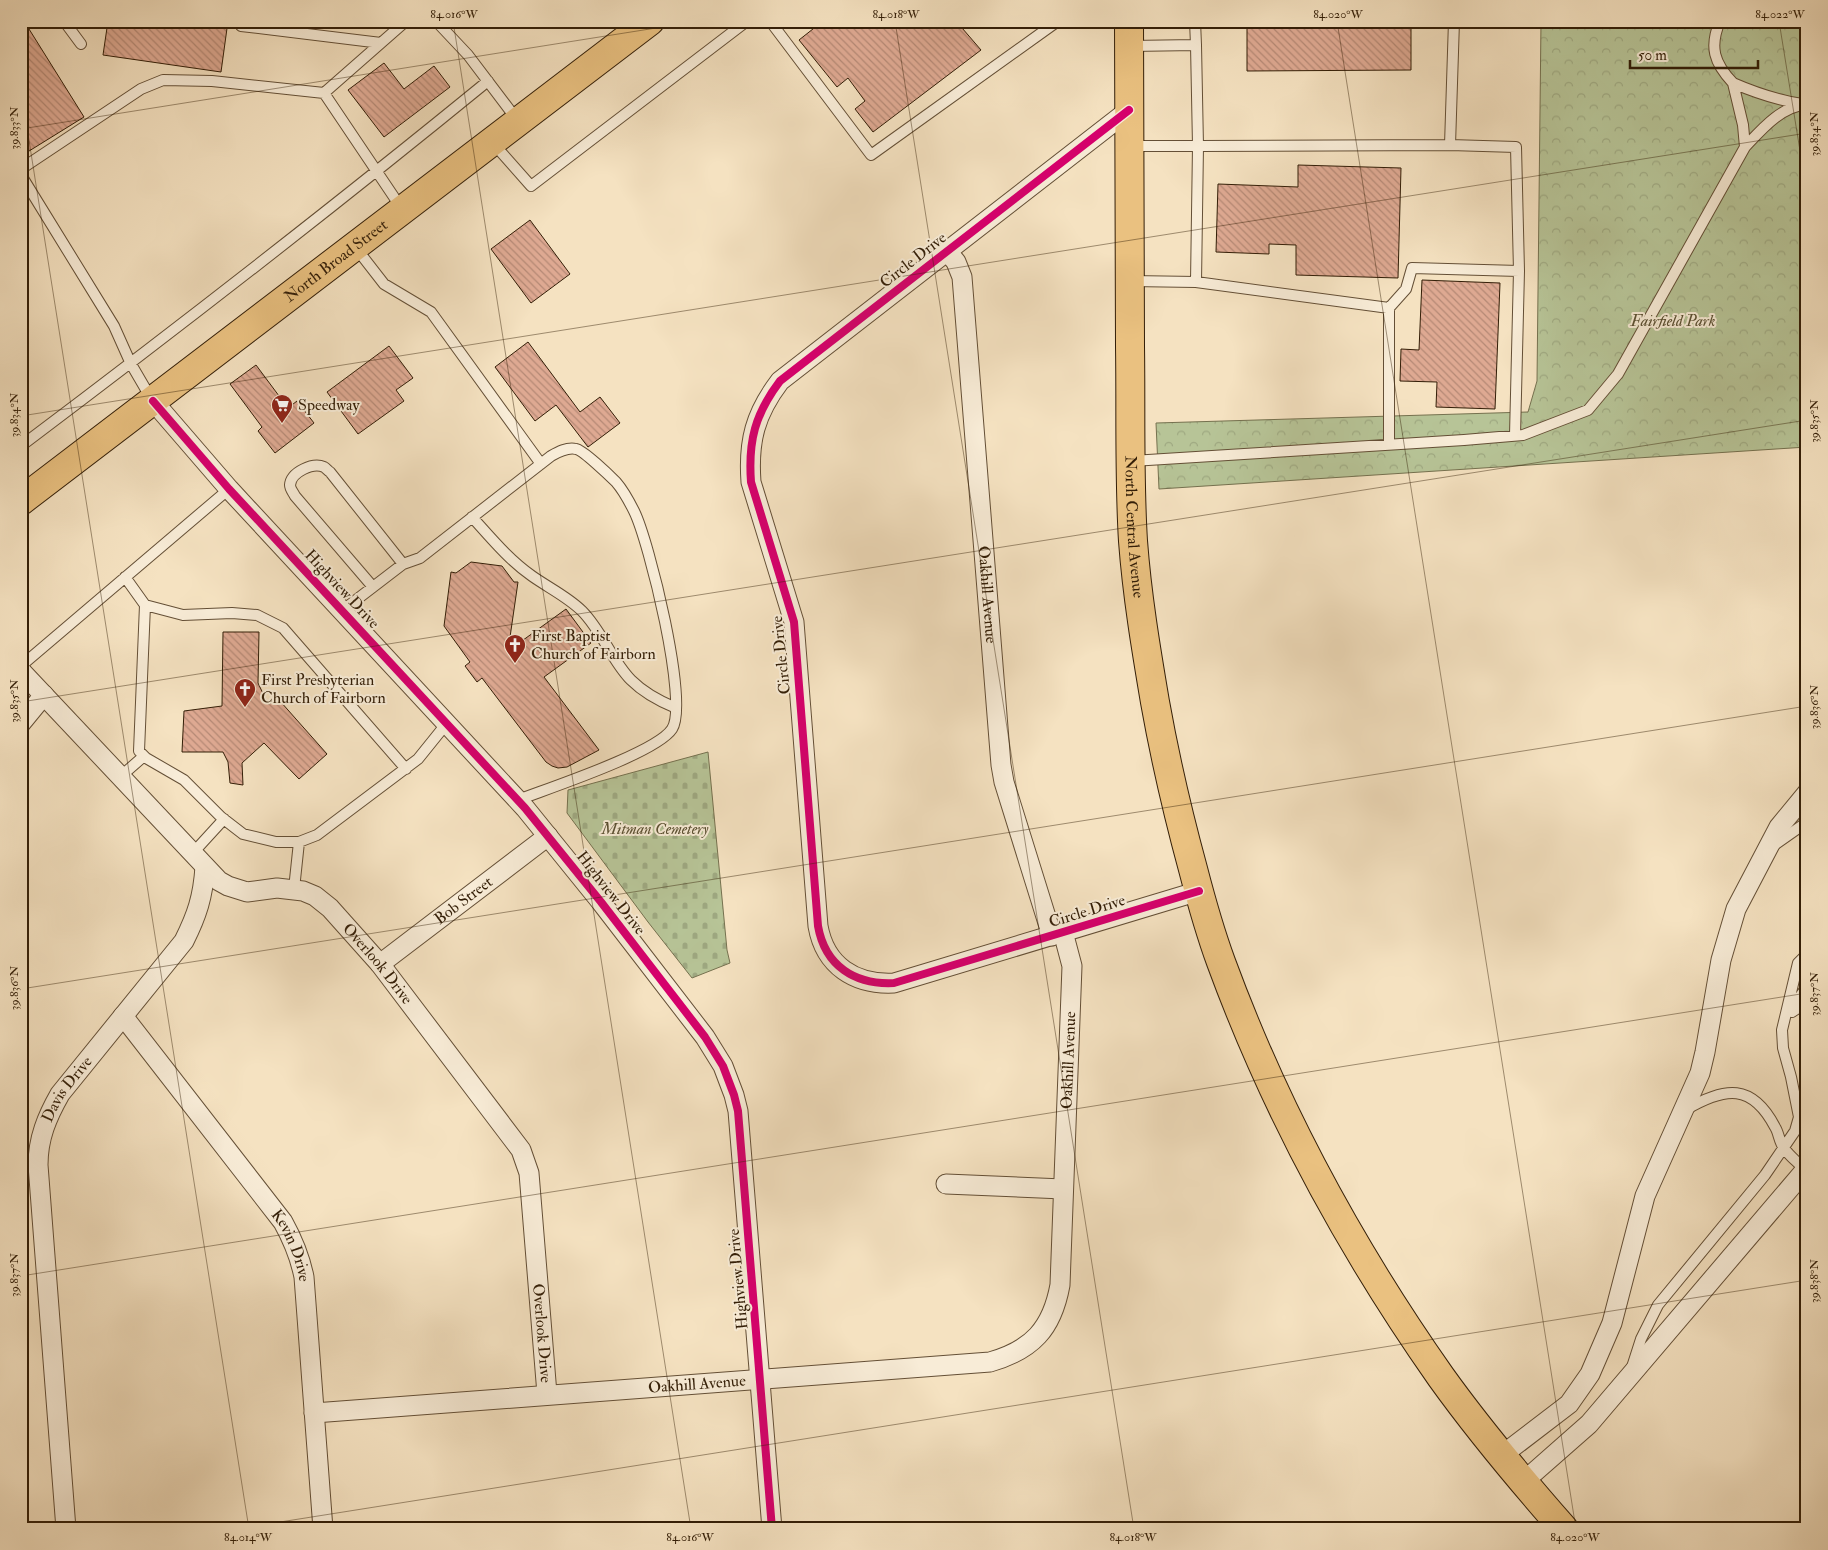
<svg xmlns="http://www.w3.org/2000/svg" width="1828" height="1550" font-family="'IM FELL Double Pica',serif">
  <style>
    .cemetery { fill: url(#cemetery-stones); stroke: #75714f }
    .park { fill: url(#park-crowns); stroke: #75714f }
    .building { fill: url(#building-back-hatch); stroke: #331e07 }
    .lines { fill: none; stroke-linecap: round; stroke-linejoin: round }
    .lane-casing { stroke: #644f36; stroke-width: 12 }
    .street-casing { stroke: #644f36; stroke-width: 21 }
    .primary-casing { stroke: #331e07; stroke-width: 30 }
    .lane { stroke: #f8ecd7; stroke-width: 10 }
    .street { stroke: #f8ecd7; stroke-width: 19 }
    .primary { stroke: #eac180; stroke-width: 28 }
    .cycleway-casing { stroke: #f8ecd7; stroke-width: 11 }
    .cycleway { stroke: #d6006c; stroke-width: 8 }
    .ticks { fill: none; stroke: #331e07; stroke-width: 1; stroke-opacity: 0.45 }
    .labels { text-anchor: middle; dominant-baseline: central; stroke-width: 4; stroke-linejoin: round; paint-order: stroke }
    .street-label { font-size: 16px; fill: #331e07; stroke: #f8ecd7 }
    .park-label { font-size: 16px; font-style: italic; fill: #5b5032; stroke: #f8ecd7 }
    .poi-label { font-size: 16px; fill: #331e07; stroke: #f8ecd7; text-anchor: start }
    .neatline { fill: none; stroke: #331e07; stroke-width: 2 }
    .ticks-label { font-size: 12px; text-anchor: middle; fill: #331e07 }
  </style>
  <defs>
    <pattern id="cemetery-stones" width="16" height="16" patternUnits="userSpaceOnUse" patternTransform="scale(1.25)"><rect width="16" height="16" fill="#b7c497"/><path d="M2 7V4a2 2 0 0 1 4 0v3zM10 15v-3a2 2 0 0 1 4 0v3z" fill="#9ea881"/></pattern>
    <pattern id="park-crowns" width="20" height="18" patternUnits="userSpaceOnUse" patternTransform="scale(1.25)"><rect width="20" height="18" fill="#b7c497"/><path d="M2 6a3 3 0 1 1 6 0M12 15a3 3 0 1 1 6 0" fill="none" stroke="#9ea881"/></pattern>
    <pattern id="building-back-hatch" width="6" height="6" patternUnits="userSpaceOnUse" patternTransform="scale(1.25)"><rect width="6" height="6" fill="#dea992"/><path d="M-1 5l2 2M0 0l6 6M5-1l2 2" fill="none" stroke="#b58975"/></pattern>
  </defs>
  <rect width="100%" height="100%" fill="#f5e2c1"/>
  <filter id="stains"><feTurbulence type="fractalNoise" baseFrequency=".004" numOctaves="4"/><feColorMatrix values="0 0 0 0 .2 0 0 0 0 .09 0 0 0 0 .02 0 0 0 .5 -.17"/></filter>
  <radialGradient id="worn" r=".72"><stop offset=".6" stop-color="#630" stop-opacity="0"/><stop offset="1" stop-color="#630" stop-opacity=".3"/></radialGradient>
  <!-- cemetery -->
  <path class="cemetery" d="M 708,752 L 727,950 L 730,963 L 692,978 L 648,922 L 567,813 L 568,790 Z"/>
  <!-- park -->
  <path class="park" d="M 1541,21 L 1807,21 L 1807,447 L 1159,489 L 1156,423 L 1528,412 L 1537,381 Z"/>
  <!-- building -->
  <path class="building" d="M 21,21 L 24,21 L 84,117 L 21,156 Z
    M 108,21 L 181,21 L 201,24 L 201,21 L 228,21 L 221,72 L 103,55 Z
    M 823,21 L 956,21 L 981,50 L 873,132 L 855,109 L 865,101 L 848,78 L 837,87 L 799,40 Z
    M 1247,21 L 1411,21 L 1411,70 L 1247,71 Z
    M 384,63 L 404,89 L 434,66 L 450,87 L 384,137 L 348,90 Z
    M 1298,165 L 1401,168 L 1398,278 L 1296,275 L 1296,245 L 1269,244 L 1269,254 L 1216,252 L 1218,184 L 1298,187 Z
    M 530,220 L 570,274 L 531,303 L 491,249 Z
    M 1422,280 L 1500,283 L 1495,409 L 1436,407 L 1437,382 L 1400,381 L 1401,349 L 1419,350 Z
    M 528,342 L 580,412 L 600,397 L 620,423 L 588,447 L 556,405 L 535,421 L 495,367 Z
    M 389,346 L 413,378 L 396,390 L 404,401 L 358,434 L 327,392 Z
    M 256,365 L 288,408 L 297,401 L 314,423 L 275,453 L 258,431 L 262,427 L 230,384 Z
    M 471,562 L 502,566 L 514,582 L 518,582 L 508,651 L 566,609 L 591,643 L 544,677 L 599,750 L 567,767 L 558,768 L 552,766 L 546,762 L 482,678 L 477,682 L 465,666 L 470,662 L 444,626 L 451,572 L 456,573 Z
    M 223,632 L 259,632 L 258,683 L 268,704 L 280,701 L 327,754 L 299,779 L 264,743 L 242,763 L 243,785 L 230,783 L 228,762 L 223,752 L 182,752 L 184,711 L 222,706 Z"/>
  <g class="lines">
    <!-- lane casing -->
    <g class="lane-casing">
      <path id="lane" d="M 64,21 L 81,44
        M 436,21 L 468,55 L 518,121
        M 770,21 L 871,155 L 1058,21
        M 1720,21 C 1709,47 1714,63 1733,83
        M 241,26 L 381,43
        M 1196,45 L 1198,146 L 1450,145 L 1454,21
        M 1130,46 L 1196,45 L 1195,21
        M 324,93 L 406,21
        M 493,143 L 531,186 L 747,21
        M 1450,145 L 1516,147 L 1519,271
        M 1745,147 L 1743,125 L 1733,83 C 1756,93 1777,100 1802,104
        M 21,169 L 141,89 L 163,80 L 212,81 L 324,93 L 402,209
        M 21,175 L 114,326 L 131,364 L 152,400
        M 356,248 L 384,284 L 431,312 L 541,464
        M 1131,281 L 1196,282 L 1198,146 L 1131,146
        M 1196,282 L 1389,308
        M 1389,445 L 1389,308 L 1406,289 L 1412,268 L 1519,271 L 1515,435
        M 21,446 C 179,327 335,206 488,81
        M 1132,461 L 1464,440 L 1523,435 L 1588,410 L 1618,374 L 1745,147 C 1762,129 1780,107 1807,104
        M 472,517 C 491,538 509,560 532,576 C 549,588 568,597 582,611 C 602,631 612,661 631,680 C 644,693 659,701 676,708
        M 403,564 L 420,558 L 551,456 C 558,452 567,447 576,449 C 583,450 610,476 616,482 C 623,490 629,501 634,511 C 649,541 689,703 672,729 C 656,753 549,788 518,800
        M 125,577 L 145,605 L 139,751 L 146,758 L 184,780 L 221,817 L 243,834 L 276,842 L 299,842 L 317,835 L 418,759 L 447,723
        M 145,605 L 183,615 L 232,613 L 257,615 L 283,628 L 406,769
        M 343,610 L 403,564 L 330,472 C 328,471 326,468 324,467 C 313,462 291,472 290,485 C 290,489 293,492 295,496 L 373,587
        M 21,666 L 229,489
        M 120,777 L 144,756
        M 1773,846 L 1807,822
        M 192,854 L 224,819
        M 294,889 L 299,842
        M 1788,1012 L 1807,987
        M 1792,1012 L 1807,1002
        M 1687,1109 C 1725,1087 1752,1083 1775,1127 C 1779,1133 1779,1142 1784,1148 C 1789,1156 1799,1163 1805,1170
        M 1632,1367 L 1641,1339 L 1658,1305 L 1765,1175 L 1795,1131 L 1799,1117 L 1791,1077 L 1783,1048 L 1782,1030 L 1798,963 L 1807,954"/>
    </g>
    <!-- street casing -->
    <g class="street-casing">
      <g id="street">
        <path d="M 1129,110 L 780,381 C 755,414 748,441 751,482 L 794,622 L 818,926 C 825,966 855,985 894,983 L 1199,891"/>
        <path id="s1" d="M 947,251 L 956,262 L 962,277 L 1001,765 L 1004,782 L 1052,936"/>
        <path d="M 153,401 L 229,489 L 525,808 L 601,902 L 705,1037 L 723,1066 L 734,1095 L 738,1111 L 772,1529"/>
        <path id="s2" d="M 21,671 L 219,881 L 228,886 L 247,892 L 277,888 L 303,891 L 315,896 L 330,908 L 380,964 L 521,1150 L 529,1173 L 547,1394"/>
        <path d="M 21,723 L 44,695"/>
        <path id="s3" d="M 380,964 L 548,836"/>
        <path id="s4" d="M 123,1016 L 283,1222 C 293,1240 300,1257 304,1277 L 323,1529"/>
        <path d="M 946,1184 L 1063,1189"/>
        <path id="s5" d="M 314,1413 L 990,1362 C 1032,1350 1052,1329 1060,1285 L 1072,966 L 1063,932"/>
        <path d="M 1501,1456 L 1569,1404 L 1590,1374 L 1612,1323 L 1645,1196 L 1700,1073 L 1705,1052 L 1721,960 L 1736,909 L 1779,827 L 1807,793"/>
        <path d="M 1523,1482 L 1589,1424 L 1807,1168"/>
        <path id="s6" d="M 66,1529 L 38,1165 C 38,1138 47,1117 60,1094 L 184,941 C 197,915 203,897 205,867"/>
      </g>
    </g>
    <!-- primary casing -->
    <g class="primary-casing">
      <g id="primary">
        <path id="s7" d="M 1129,21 C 1130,130 1130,238 1130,346 C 1131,411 1129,477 1133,541 C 1137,595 1146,649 1155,702 C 1165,758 1178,814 1193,869 C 1201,900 1210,932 1221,962 C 1275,1109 1351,1249 1441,1377 C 1479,1430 1521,1480 1564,1529"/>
        <path id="s8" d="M 21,501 L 650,21"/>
      </g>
    </g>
    <!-- lane -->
    <use href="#lane" class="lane"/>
    <!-- street -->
    <use href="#street" class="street"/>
    <!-- primary -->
    <use href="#primary" class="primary"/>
    <!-- cycleway casing -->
    <g class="cycleway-casing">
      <path id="cycleway" d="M 1129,110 L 780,381 C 755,414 748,441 751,482 L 794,622 L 818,926 C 825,966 855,985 894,983 L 1199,891
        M 153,401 L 229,489 L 525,808 L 601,902 L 705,1037 L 723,1066 L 734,1095 L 738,1111 L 772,1529"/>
    </g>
    <!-- cycleway -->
    <use href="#cycleway" class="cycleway"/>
  </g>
  <!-- ticks -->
  <path class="ticks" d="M 453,21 L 691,1529M 895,21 L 1134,1529M 1337,21 L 1576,1529M 1779,21 L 1807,194M 21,90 L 249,1529M 21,129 L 700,21M 21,416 L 1807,133M 21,702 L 1807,420M 21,989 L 1807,706M 21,1276 L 1807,993M 236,1529 L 1807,1280"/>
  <!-- icons -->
  <defs>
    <g id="supermarket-pin" transform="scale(1.125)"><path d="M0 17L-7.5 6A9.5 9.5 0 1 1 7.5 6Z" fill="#8f2418" stroke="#f8ecd7"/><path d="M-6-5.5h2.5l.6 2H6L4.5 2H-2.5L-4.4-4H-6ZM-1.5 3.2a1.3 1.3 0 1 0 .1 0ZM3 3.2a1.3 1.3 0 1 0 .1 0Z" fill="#fff"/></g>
    <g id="church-pin" transform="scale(1.125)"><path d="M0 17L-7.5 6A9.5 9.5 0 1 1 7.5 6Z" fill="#8f2418" stroke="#f8ecd7"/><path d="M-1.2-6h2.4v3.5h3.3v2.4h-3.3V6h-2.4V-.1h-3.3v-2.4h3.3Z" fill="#fff"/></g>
  </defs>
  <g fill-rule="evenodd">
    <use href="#supermarket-pin" x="282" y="405"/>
    <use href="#church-pin" x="515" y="645"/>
    <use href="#church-pin" x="245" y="689"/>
  </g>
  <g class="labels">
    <!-- street labels -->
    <g class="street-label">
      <text transform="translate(913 260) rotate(-38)">Circle Drive</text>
      <text stroke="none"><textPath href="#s8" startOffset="396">North Broad Street</textPath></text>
      <text stroke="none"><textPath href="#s7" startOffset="506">North Central Avenue</textPath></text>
      <text transform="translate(342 589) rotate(47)">Highview Drive</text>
      <text stroke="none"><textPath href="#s1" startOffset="349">Oakhill Avenue</textPath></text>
      <text transform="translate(781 655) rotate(-96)">Circle Drive</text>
      <text transform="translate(611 893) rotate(52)">Highview Drive</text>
      <text stroke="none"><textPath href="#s3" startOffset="105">Bob Street</textPath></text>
      <text transform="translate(1087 911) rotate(-17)">Circle Drive</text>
      <text stroke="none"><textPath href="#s2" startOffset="481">Overlook Drive</textPath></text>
      <text stroke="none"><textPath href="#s5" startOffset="1014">Oakhill Avenue</textPath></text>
      <text stroke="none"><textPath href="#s6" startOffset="448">Davis Drive</textPath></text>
      <text stroke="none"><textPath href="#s4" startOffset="286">Kevin Drive</textPath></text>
      <text transform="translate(738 1279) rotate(-95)">Highview Drive</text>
      <text stroke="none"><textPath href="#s2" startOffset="901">Overlook Drive</textPath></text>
      <text stroke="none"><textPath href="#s5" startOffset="384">Oakhill Avenue</textPath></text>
    </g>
    <!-- park labels -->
    <g class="park-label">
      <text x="1673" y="321">Fairfield Park</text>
      <text x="655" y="829">Mitman Cemetery</text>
    </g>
    <!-- poi labels -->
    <g class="poi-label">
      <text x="298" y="405">Speedway</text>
      <text x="531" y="636">First Baptist<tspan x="531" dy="18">Church of Fairborn</tspan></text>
      <text x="261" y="680">First Presbyterian<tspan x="261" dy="18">Church of Fairborn</tspan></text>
    </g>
  </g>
  <!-- margin -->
  <rect width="1828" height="1550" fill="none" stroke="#f5e2c1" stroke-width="55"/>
  <!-- scale -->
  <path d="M1630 60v8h128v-8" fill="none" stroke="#331e07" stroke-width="2.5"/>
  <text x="1638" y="60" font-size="15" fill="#331e07" stroke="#f8ecd7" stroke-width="4" paint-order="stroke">50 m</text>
  <rect x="28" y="28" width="1772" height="1494" class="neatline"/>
  <g class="ticks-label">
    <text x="454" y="18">84.016°W</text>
    <text x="896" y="18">84.018°W</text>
    <text x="1338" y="18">84.020°W</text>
    <text x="1780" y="18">84.022°W</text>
    <text transform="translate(14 128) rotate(-90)" y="4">39.833°N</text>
    <text transform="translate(1814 134) rotate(-90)" y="4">39.834°N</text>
    <text transform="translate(14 415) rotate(-90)" y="4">39.834°N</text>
    <text transform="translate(1814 421) rotate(-90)" y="4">39.835°N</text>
    <text transform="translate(14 701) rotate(-90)" y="4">39.835°N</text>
    <text transform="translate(1814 707) rotate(-90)" y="4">39.836°N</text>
    <text transform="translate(14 988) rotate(-90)" y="4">39.836°N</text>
    <text transform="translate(1814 994) rotate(-90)" y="4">39.837°N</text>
    <text transform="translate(14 1275) rotate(-90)" y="4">39.837°N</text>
    <text transform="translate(1814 1281) rotate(-90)" y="4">39.838°N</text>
    <text x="248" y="1541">84.014°W</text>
    <text x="690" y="1541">84.016°W</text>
    <text x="1133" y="1541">84.018°W</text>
    <text x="1575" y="1541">84.020°W</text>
  </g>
  <rect width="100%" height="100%" filter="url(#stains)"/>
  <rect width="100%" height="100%" fill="url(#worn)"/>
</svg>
